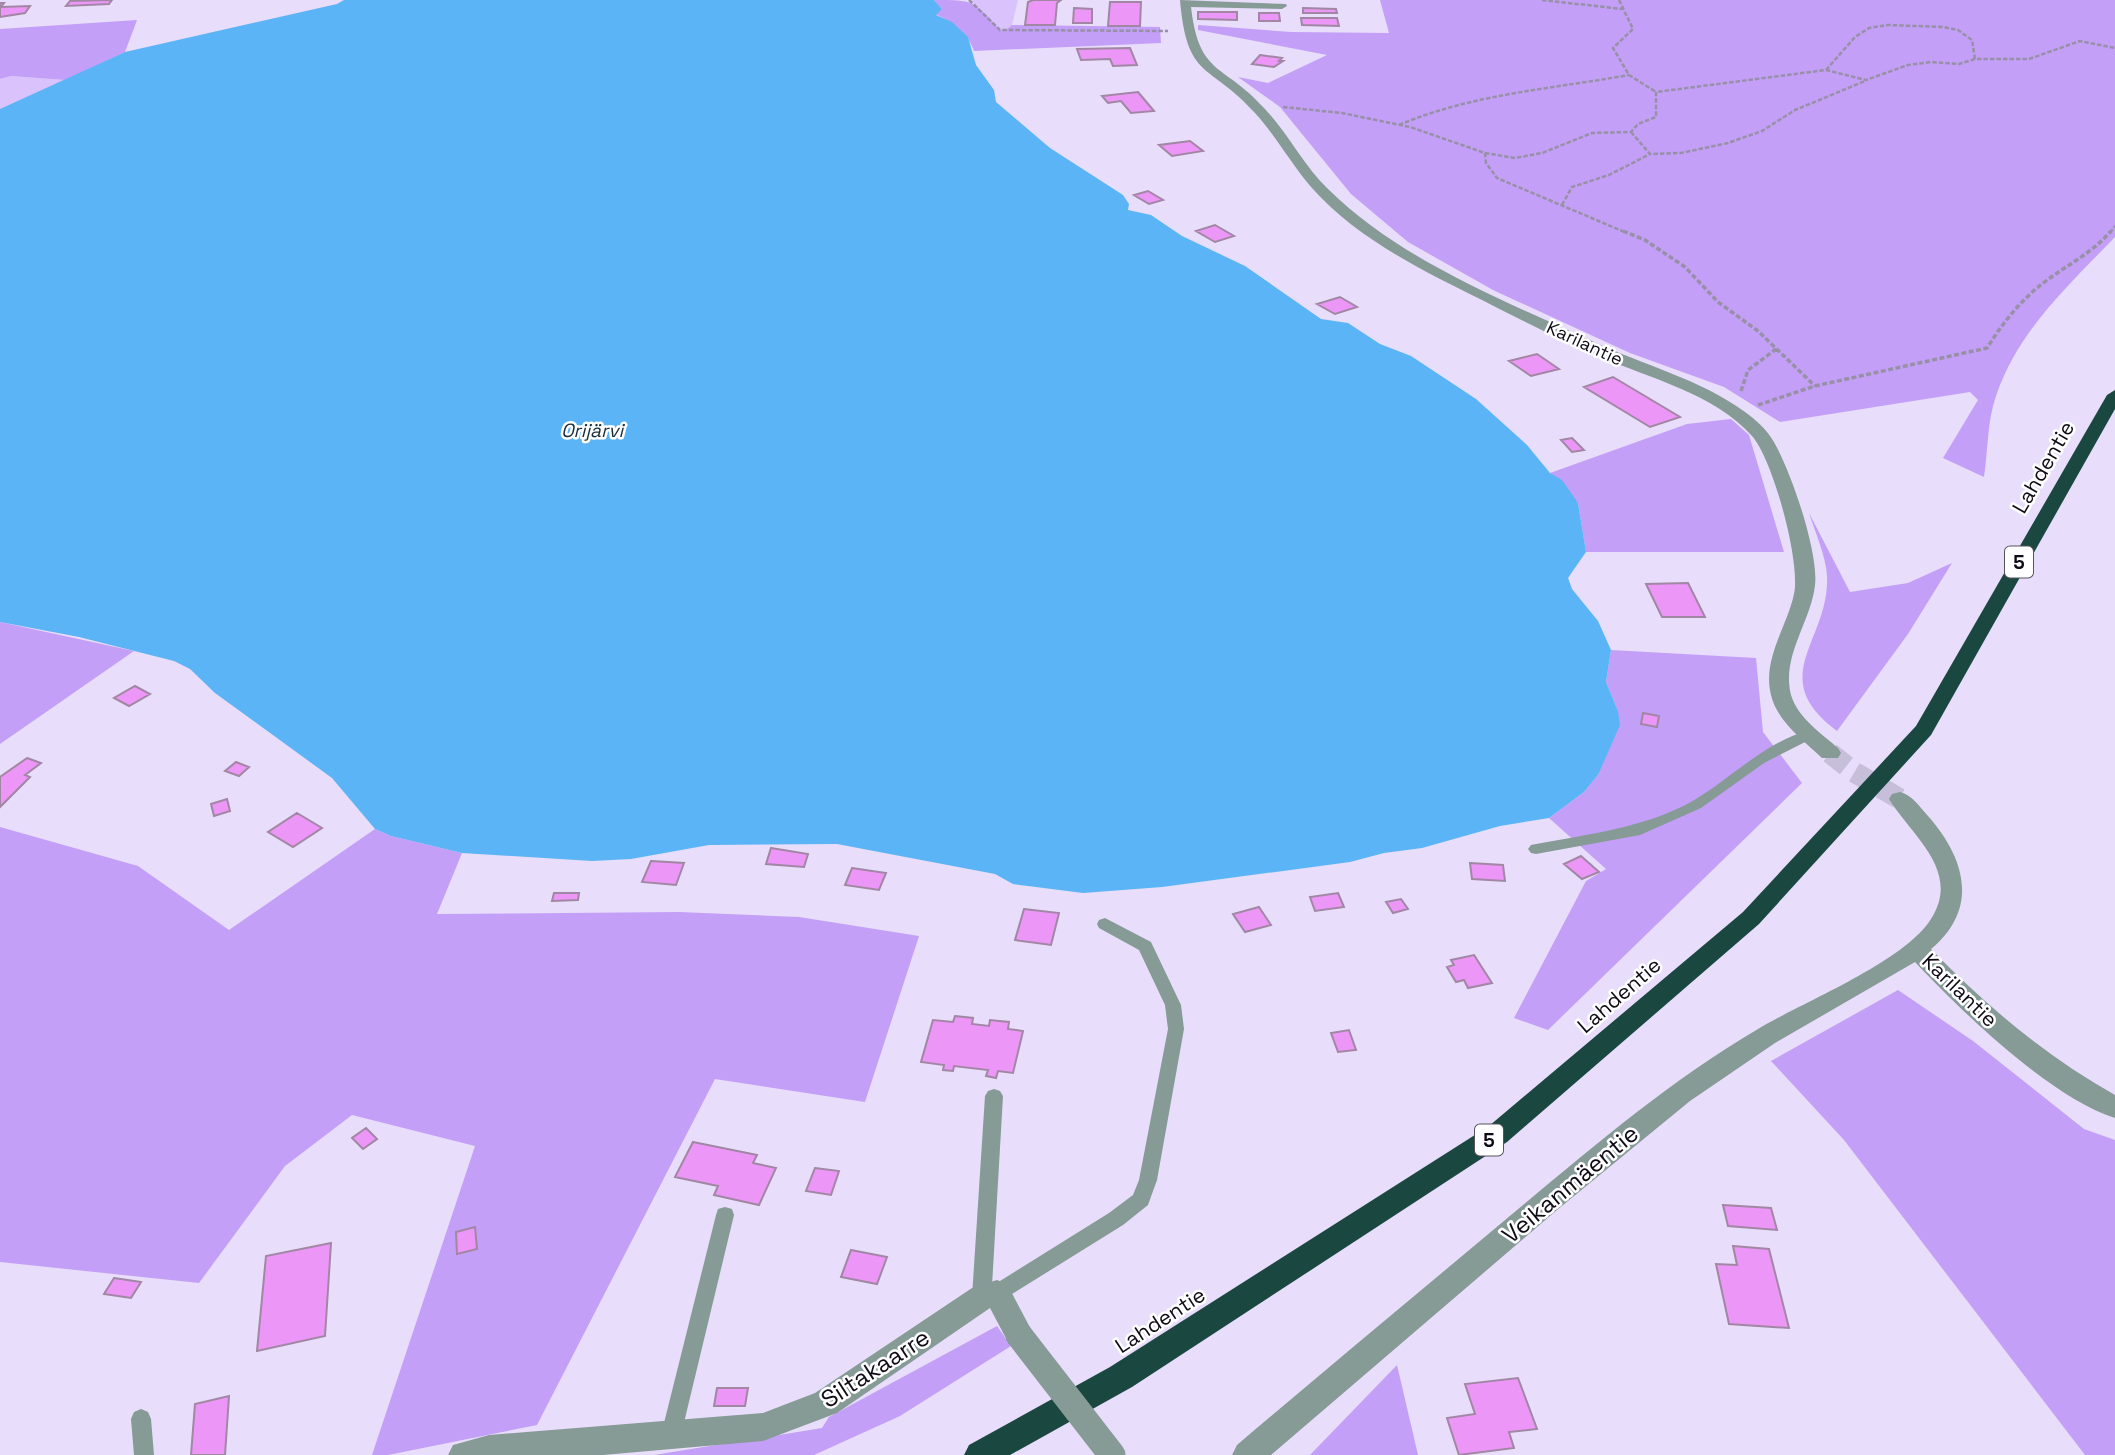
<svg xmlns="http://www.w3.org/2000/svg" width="2115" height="1455" font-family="'Space Grotesk',sans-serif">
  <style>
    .green { fill: #dac3fd }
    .forest { fill: #c39ff7 }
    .water { fill: #5bb4f5 }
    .building { fill: #ec97f7; stroke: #a187a4; stroke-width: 2 }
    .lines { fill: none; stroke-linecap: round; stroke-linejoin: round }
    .street-tunnel { stroke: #c7bed9; stroke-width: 21; stroke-dasharray: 21 10; stroke-linecap: butt }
    .path-far1 { stroke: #9890a7; stroke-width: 2.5; stroke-dasharray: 4.5 2; stroke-linecap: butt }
    .path { stroke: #9890a7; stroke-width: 3.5; stroke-dasharray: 5 2.5; stroke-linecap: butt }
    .lane { fill: #869a96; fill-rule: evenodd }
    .street { fill: #869a96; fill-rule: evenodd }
    .highway { fill: #1a4841; fill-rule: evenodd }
    .street-bridge { stroke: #869a96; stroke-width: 27 }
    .labels { text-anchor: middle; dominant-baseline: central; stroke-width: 5; stroke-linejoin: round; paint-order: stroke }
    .far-street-label { font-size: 18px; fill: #0f0b16; stroke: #fff }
    .far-water-label { font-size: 19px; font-style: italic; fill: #182c3b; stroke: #fff }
    .shield { fill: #fff; stroke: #57545c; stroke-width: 2 }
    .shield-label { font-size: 19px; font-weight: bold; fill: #0f0b16 }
    .street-label { font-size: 21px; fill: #0f0b16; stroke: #fff }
    .near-street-label { font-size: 24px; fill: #0f0b16; stroke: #fff }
  </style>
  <rect width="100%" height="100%" fill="#e8ddfb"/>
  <!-- green -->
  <path class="green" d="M 969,0 L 1018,0 L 1012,25 L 1006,31 L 1000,30 L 982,10 Z
    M 11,76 L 65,80 L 0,109 L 0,79 Z"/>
  <!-- forest -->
  <path class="forest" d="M 934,0 C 974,0 974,0 1000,30 L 1006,30 L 1012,25 L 1160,27 L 1161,43 L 974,51 C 968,32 952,22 935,14 L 942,9 Z
    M 1380,0 L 2115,0 L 2115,237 C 2068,286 2018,331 1996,396 C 1987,421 1988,452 1984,477 L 1943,458 L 1978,400 L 1970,392 L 1780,422 L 1724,387 L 1630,353 L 1493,290 L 1408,242 L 1351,194 L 1280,107 L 1238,77 L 1268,83 L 1327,55 L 1198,30 L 1198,25 L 1291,32 L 1389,33 Z
    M 137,20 L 125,52 L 65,80 L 11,76 L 0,79 L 0,29 Z
    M 1731,419 L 1749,435 L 1784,552 L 1586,552 L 1578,503 L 1550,473 L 1687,424 Z
    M 1809,513 L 1850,592 L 1908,583 L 1952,563 L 1908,634 L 1837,731 C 1764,677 1830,641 1827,576 C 1826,556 1815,532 1809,513 Z
    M 0,622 L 134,651 L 0,744 Z
    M 1611,650 L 1756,658 L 1763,732 L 1802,783 L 1548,1030 L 1514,1018 L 1586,881 L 1606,869 L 1549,818 L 1584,792 L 1598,775 L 1618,711 L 1606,682 Z
    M 0,827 L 138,866 L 229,930 L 375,829 L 391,836 L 462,853 L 437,914 L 679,912 L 799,917 L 919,936 L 865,1102 L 715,1079 L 537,1425 L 388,1455 L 372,1455 L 475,1146 L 352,1115 L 285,1166 L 199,1283 L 0,1262 Z
    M 1898,990 L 1973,1041 L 2084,1129 L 2115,1140 L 2115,1455 L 2085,1455 L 1844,1140 L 1771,1061 Z
    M 997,1326 L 1011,1346 L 900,1416 L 814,1455 L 654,1455 L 822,1428 L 829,1417 Z
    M 1397,1365 L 1418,1455 L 1310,1455 Z"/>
  <!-- water -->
  <path class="water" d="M 344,0 L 934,0 L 942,9 L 936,15 L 952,22 L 968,37 L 976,65 L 994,90 L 996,102 L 1050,148 L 1123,195 L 1129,204 L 1128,210 L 1151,215 L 1182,236 L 1245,266 L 1321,319 L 1348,323 L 1380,344 L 1411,356 L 1476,399 L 1527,445 L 1550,473 L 1562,480 L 1578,503 L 1586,552 L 1568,578 L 1572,589 L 1598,621 L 1611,650 L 1606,682 L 1618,711 L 1620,725 L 1598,775 L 1584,792 L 1549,818 L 1500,826 L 1422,848 L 1384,853 L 1350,862 L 1162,887 L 1083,893 L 1013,884 L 995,874 L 837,844 L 709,845 L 631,859 L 592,861 L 462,853 L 391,836 L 375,829 L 332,778 L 215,693 L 190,669 L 174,661 L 79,637 L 0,622 L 0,109 L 125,52 L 337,4 Z"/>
  <!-- building -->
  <path class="building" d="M 112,0 L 109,4 L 66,6 L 70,1 Z
    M 1033,0 L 1061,0 L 1057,3 L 1055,25 L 1025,25 L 1028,2 Z
    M 1110,2 L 1141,2 L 1140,26 L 1108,26 Z
    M 0,3 L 4,3 L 1,7 L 30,6 L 25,13 L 0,17 Z
    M 1074,8 L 1092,9 L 1092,23 L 1073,23 Z
    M 1303,8 L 1336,9 L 1337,13 L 1303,13 Z
    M 1198,12 L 1237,12 L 1237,20 L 1198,19 Z
    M 1259,13 L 1279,13 L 1280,21 L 1259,21 Z
    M 1301,18 L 1337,18 L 1339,26 L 1302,25 Z
    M 1130,48 L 1137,65 L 1113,66 L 1110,59 L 1081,60 L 1077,49 Z
    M 1260,55 L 1282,58 L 1279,61 L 1283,61 L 1274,67 L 1252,64 Z
    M 1138,92 L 1154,111 L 1131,113 L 1121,101 L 1108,103 L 1102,96 Z
    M 1190,141 L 1203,151 L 1172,156 L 1159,145 Z
    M 1148,191 L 1163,200 L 1149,204 L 1134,195 Z
    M 1215,225 L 1234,236 L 1215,242 L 1196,231 Z
    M 1340,297 L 1357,307 L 1335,314 L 1317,304 Z
    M 1537,354 L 1559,369 L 1531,376 L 1509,361 Z
    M 1613,377 L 1680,417 L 1650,427 L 1584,387 Z
    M 1572,438 L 1584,450 L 1572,452 L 1561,440 Z
    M 1688,583 L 1705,617 L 1662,617 L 1646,584 Z
    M 135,686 L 150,694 L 129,706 L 114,698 Z
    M 1643,713 L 1659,716 L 1657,727 L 1641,724 Z
    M 27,758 L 41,763 L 25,775 L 30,777 L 0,807 L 0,777 Z
    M 236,762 L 249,767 L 239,776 L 225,771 Z
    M 227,799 L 230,811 L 214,816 L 211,804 Z
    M 297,813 L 322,828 L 293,847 L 268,832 Z
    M 771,848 L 808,854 L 804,867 L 766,864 Z
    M 1581,856 L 1599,872 L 1582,879 L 1564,864 Z
    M 651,861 L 684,863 L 676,885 L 642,882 Z
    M 1470,863 L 1503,865 L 1505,881 L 1472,879 Z
    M 852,868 L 886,873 L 879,890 L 845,885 Z
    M 554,893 L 579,893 L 578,900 L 552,901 Z
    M 1338,893 L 1344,907 L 1315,911 L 1310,897 Z
    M 1401,899 L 1408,909 L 1393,913 L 1386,902 Z
    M 1259,907 L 1271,925 L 1245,932 L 1233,914 Z
    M 1024,909 L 1059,913 L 1051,945 L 1015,940 Z
    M 1474,955 L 1492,983 L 1468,988 L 1464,980 L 1456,982 L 1447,967 L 1454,965 L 1451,960 Z
    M 955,1016 L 973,1018 L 972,1024 L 989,1026 L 990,1020 L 1009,1022 L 1008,1029 L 1023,1031 L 1013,1073 L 998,1071 L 996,1078 L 986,1076 L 988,1070 L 954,1066 L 953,1071 L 943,1070 L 944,1065 L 921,1062 L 933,1020 L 953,1022 Z
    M 1349,1030 L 1356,1050 L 1338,1052 L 1331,1033 Z
    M 366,1128 L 377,1139 L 363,1149 L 352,1138 Z
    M 693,1142 L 757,1155 L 753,1163 L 776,1168 L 759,1205 L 714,1195 L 718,1186 L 675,1177 Z
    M 815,1168 L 839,1171 L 831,1195 L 806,1191 Z
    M 1723,1205 L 1771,1208 L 1777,1230 L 1728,1226 Z
    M 475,1227 L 477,1249 L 457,1254 L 456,1232 Z
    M 331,1243 L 325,1336 L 257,1351 L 266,1256 Z
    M 1733,1246 L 1769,1249 L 1789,1328 L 1729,1324 L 1716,1264 L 1737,1265 Z
    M 851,1250 L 887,1257 L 877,1284 L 841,1277 Z
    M 114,1278 L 141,1282 L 131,1298 L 104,1294 Z
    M 1518,1378 L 1537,1429 L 1509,1432 L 1514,1448 L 1459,1455 L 1447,1418 L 1475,1414 L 1465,1384 Z
    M 717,1388 L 748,1388 L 745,1406 L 714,1406 Z
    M 229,1396 L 225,1455 L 191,1455 L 195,1404 Z"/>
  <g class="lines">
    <!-- street-tunnel -->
    <path class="street-tunnel" d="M 1830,753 L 1854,772 L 1900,799"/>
    <!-- path-far1 -->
    <path class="path-far1" d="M 969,0 L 1000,30 L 1168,31
      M 1542,0 L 1622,9
      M 1619,0 L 1633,29 L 1613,48 L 1629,75 L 1656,92
      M 1826,70 L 1855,37 L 1869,28 L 1888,25 L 1943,27 L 1958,30 L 1972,40 L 1975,59
      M 1283,107 L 1342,113 L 1410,127 L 1485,153 L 1515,158 L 1542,153 L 1592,133 L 1631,132 L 1638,124 L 1656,117 L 1656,92 L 1826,70 L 1866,80 L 1908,65 L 1931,62 L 1959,64 L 1975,59 L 2029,59 L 2080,41 L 2115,48
      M 1399,125 C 1472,94 1551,89 1629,75
      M 1631,132 L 1650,154 L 1681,153 L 1728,143 L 1762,131 L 1795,110 L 1865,81
      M 1485,153 L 1486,163 L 1497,178 L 1627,233
      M 1562,205 L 1572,187 L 1609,175 L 1650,154
      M 2110,233 L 2115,226"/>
    <!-- path -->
    <path class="path" d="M 1623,231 L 1645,240 L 1685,267 L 1718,302 L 1758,331 L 1815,386
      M 1741,391 L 1748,370 L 1776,349
      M 1758,405 L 1815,386 L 1987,348 C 2004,321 2023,297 2050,278 C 2071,263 2094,251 2111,231"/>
    <!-- lane -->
    <path class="lane" d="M 1810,730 L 1817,734 L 1815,737 L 1764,763 L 1701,808 L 1640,835 L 1536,854 L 1531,853 L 1528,849 L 1531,845 L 1536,844 C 1589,834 1643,828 1691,802 C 1731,779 1764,742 1810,730 Z
      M 1105,918 L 1151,942 L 1181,1005 L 1184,1029 L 1157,1180 L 1148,1205 L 1123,1225 L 1004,1299 L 997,1301 L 991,1299 L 989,1303 L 982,1305 L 975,1303 L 972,1297 L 985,1096 L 988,1091 L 994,1089 L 1000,1091 L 1003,1096 L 992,1286 L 1109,1213 L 1133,1195 L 1139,1180 L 1168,1029 L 1165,1005 L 1139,950 L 1099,928 L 1097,924 L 1099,920 Z
      M 725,1207 L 732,1209 L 734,1215 L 681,1435 L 678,1442 L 671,1445 L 664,1442 L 661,1435 L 716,1215 L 718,1209 Z
      M 141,1409 L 148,1412 L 151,1419 L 154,1455 L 134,1455 L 131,1419 L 134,1412 Z"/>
    <!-- street -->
    <path class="street" d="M 1180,0 L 1286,4 L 1287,6 L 1282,9 L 1191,7 C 1199,77 1224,63 1264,108 C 1288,133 1303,165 1328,189 C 1400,260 1503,300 1592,341 C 1643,365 1700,379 1745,412 C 1756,420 1765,428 1772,439 C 1790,467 1819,553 1815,585 C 1811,622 1781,656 1791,695 C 1798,718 1821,733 1838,748 L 1841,753 L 1838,758 L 1822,758 C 1803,740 1777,721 1771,695 C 1762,659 1787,627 1794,594 C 1801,563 1773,459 1752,436 C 1715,394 1651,379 1601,357 C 1561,340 1521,320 1482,300 C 1423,271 1356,238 1312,188 C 1291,164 1276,136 1255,113 C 1209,62 1187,81 1180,0 Z
      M 1900,792 C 1912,795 1920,807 1928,816 C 1965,858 1980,908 1931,949 C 1986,1006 2046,1056 2115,1095 L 2115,1118 C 2050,1097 1962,1012 1915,962 L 1775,1043 L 1690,1101 L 1557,1210 L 1271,1455 L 1232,1455 L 1237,1445 C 1330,1366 1424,1288 1517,1210 C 1594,1146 1671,1080 1758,1029 C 1803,1002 1904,962 1931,919 C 1962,871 1911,835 1889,799 L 1892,794 Z
      M 997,1280 L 1007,1284 L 1034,1335 L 1029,1344 L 1019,1348 L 1009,1344 L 990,1308 L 837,1413 L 763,1441 L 603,1455 L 448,1455 L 453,1445 L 489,1435 L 763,1413 L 815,1393 L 972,1288 Z"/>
    <!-- highway -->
    <path class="highway" d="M 2115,390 L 2115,409 L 1931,735 L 1759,924 L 1507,1142 L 1132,1387 L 1010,1455 L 964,1455 L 969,1445 L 1110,1367 L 1489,1126 L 1743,912 L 1916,726 L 2107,395 Z"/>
    <!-- street-bridge -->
    <path class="street-bridge" d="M 1019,1335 L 1112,1455"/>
  </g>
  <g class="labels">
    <!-- far-street labels -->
    <g class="far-street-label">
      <text transform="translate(1585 343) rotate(25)">Karilantie</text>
    </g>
    <!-- far-water labels -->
    <g class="far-water-label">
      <text x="592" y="430">Orijärvi</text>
    </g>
    <!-- shield labels -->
    <g class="shield">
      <rect x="2005" y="546.5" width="28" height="31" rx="5"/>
      <rect x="1475" y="1124.5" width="28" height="31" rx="5"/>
    </g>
    <g class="shield-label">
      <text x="2019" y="562">5</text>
      <text x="1489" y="1140">5</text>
    </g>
    <!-- street labels -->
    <g class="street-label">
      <text transform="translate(2043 467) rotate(-60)">Lahdentie</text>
      <text transform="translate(1960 990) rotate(44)">Karilantie</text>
      <text transform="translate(1619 995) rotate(-41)">Lahdentie</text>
      <text transform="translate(1160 1320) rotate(-33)">Lahdentie</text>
    </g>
    <!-- near-street labels -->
    <g class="near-street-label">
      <text transform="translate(1570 1184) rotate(-40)">Veikanmäentie</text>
      <text transform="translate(875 1368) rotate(-33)">Siltakaarre</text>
    </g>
  </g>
</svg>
